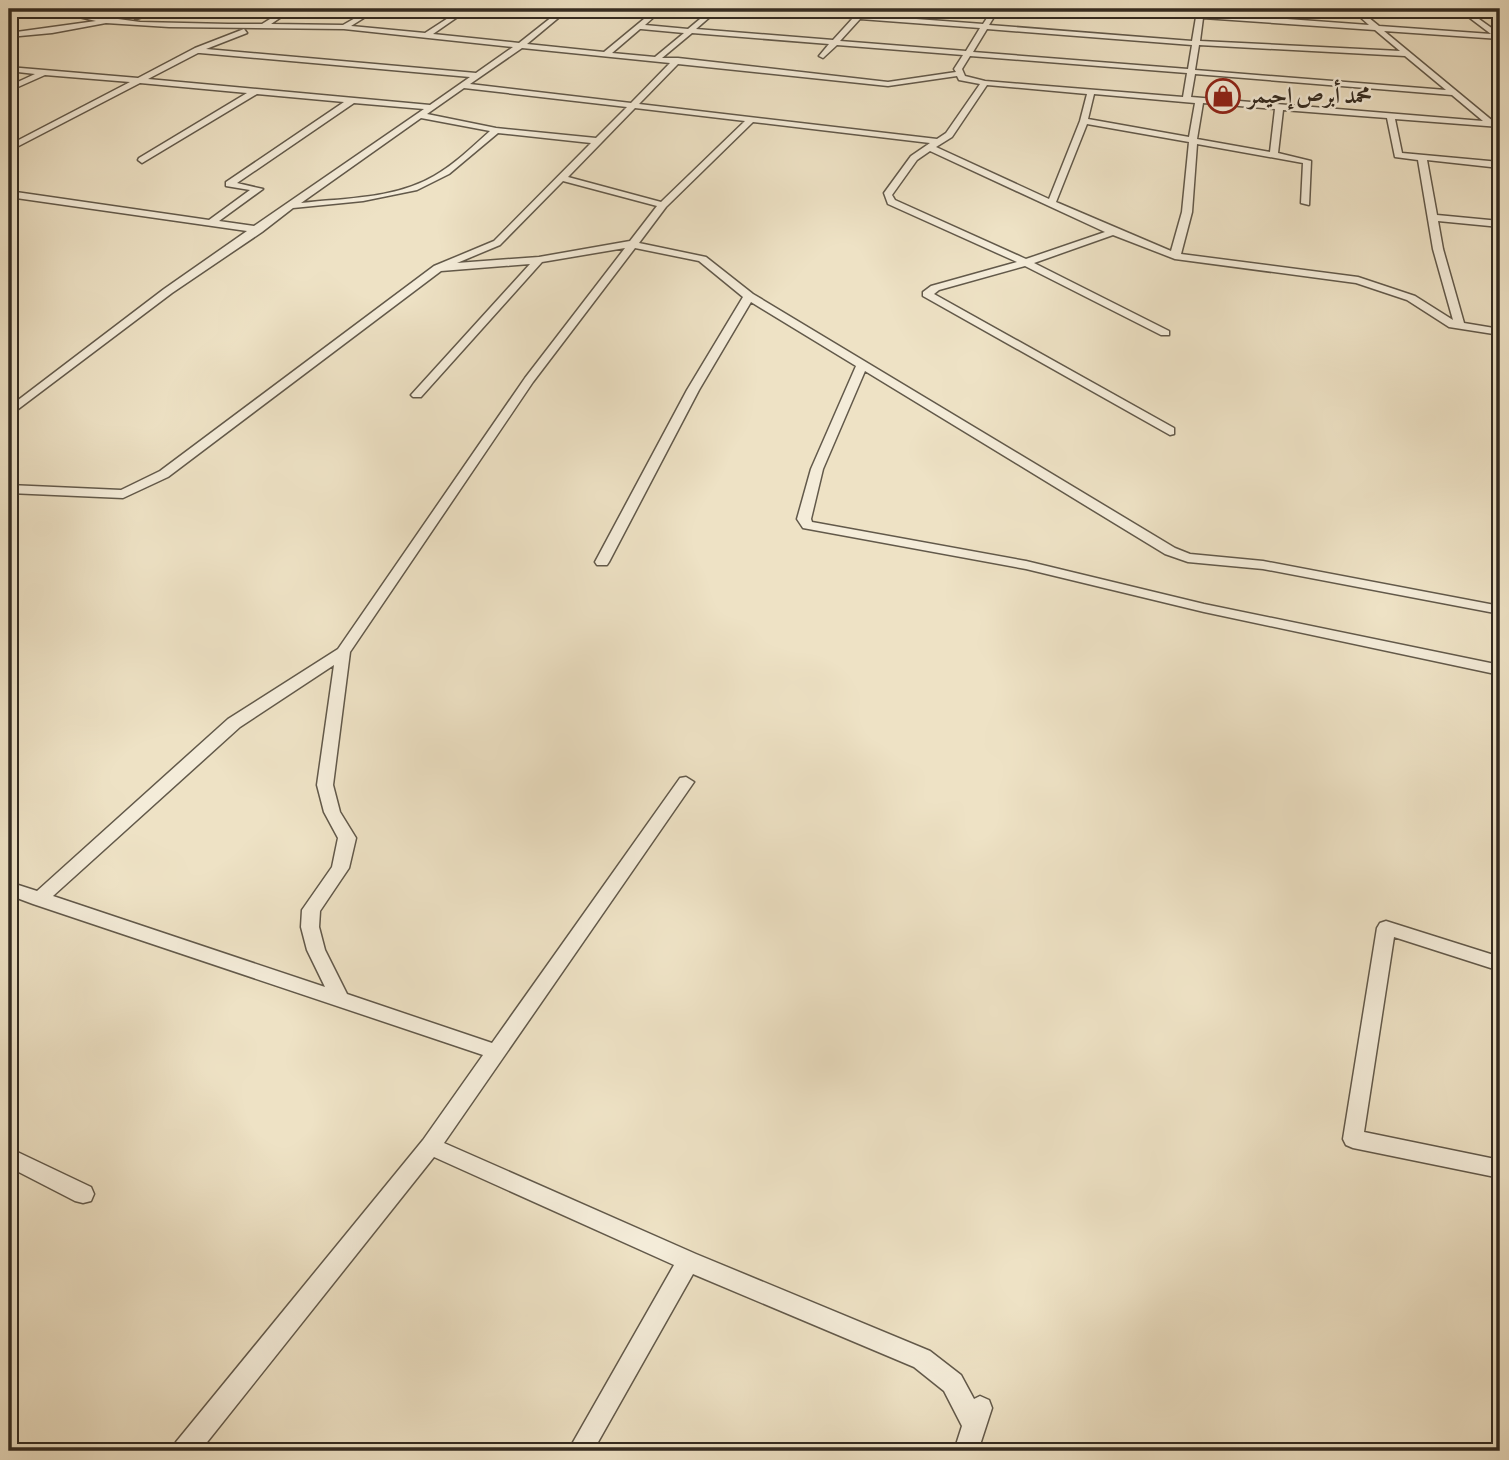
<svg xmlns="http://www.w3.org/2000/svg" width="1509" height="1460" font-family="'Libre Bodoni',Amiri,serif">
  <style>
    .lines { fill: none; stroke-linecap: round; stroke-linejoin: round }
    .street-casing { stroke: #62594a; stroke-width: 3 }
    .street { fill: #f4ecd9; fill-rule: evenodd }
    .labels { text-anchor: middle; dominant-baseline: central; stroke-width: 5; stroke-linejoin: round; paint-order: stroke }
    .far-poi-label { font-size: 23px; font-weight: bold; fill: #342b21; stroke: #f4ecd9; text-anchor: start }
  </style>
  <rect width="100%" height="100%" fill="#eee2c5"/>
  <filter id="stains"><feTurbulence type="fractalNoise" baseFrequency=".00286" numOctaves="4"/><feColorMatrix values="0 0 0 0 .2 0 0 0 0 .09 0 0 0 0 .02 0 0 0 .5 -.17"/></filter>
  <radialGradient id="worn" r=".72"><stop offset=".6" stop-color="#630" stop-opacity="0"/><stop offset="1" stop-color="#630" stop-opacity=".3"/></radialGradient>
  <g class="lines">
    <!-- street casing -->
    <g class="street-casing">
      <path id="street" d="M 45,9 L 140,22 L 228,24 L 262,24 L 286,9 L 293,9 L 271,24 L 343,25 L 371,9 L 378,9 L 351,26 L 425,33 L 462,9 L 469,9 L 433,34 L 519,43 L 562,9 L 569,9 L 527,44 L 604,52 L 656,9 L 663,9 L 645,25 L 688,29 L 712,9 L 719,9 L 696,29 L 833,40 L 853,18 L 759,9 L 856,14 L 863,9 L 866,11 L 863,15 L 983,24 L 993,9 L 999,9 L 989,25 L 1192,41 L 1196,17 L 1111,9 L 1197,13 L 1198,9 L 1204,9 L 1204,13 L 1369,25 L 1351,9 L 1358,9 L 1379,26 L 1491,34 L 1458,9 L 1465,9 L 1500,34 L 1500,39 L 1384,31 L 1494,122 L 1500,123 L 1500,127 L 1395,119 L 1402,153 L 1500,162 L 1500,168 L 1427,160 L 1437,215 L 1500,221 L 1500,227 L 1438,221 L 1443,249 L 1464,323 L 1500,329 L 1500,335 L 1449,327 L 1407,300 L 1356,283 L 1175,259 L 1113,235 L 1034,263 L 1169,331 L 1169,335 L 1161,335 L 1025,266 L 939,290 L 934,294 L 1174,428 L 1174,434 L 1170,435 L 923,296 L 923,292 L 931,286 L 1017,262 L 888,204 L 884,193 L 911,156 L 930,143 L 753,122 L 666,207 L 639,243 L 706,257 L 753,294 L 1175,548 L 1190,554 L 1263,561 L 1500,606 L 1500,614 L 1263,569 L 1188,562 L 1165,554 L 865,371 L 823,469 L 811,519 L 812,522 L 1026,561 L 1204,604 L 1500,665 L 1500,675 L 1204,612 L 1026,569 L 803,528 L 797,519 L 811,469 L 856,366 L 751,302 L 699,390 L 609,562 L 607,565 L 597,565 L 595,562 L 687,390 L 743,297 L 699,261 L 635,248 L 533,382 L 350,652 L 333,785 L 340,812 L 356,838 L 349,868 L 320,911 L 319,927 L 325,950 L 347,994 L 492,1043 L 680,778 L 686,777 L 694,782 L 444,1143 L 696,1254 L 930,1351 L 961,1375 L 974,1399 L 980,1396 L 989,1400 L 992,1408 L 978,1451 L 954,1451 L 962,1426 L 944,1391 L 914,1367 L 693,1274 L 593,1451 L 568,1451 L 674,1265 L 434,1157 L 200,1451 L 173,1451 L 176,1442 L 423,1140 L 483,1055 L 33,904 L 9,895 L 9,882 L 37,891 L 228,719 L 338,649 L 525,378 L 625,248 L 542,262 L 421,397 L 413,397 L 411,395 L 530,264 L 441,271 L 168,477 L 123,498 L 9,493 L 9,485 L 121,490 L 160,471 L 434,266 L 494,241 L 591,143 L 498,133 L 449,174 L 417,190 L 363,201 L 293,208 L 262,232 L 172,293 L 9,416 L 9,407 L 164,289 L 247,231 L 9,197 L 9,191 L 209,220 L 250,190 L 226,186 L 226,182 L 344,102 L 257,94 L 142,163 L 138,160 L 139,158 L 247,93 L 140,83 L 9,151 L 9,145 L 130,82 L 45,75 L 9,91 L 9,86 L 35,74 L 9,71 L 9,67 L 138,78 L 195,48 L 244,29 L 247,33 L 206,49 L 476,73 L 513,47 L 344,29 L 169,27 L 106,23 L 52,33 L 9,37 L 9,33 L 96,21 ZM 1203,18 L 1375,30 L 1400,51 L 1200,41 ZM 860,19 L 980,28 L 966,51 L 840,41 ZM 640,29 L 641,29 L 684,33 L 655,57 L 612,53 ZM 987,29 L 1192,45 L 1188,69 L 973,52 ZM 692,33 L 829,44 L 819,56 L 823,58 L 837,45 L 963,55 L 954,69 L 956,72 L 888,82 L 678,58 L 662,58 ZM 1199,45 L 1405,56 L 1446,90 L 1195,70 ZM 522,48 L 670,63 L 631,103 L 470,84 ZM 198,53 L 200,53 L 470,77 L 430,105 L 148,79 ZM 970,56 L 1187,73 L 1183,97 L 985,81 L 965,76 L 962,69 ZM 678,64 L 888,86 L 957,76 L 959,80 L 980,84 L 946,133 L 937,139 L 639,104 ZM 1195,74 L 1452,95 L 1483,121 L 1191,97 ZM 987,85 L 1087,94 L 1080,121 L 1049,199 L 936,147 L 952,137 ZM 464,88 L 627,107 L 596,138 L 496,128 L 427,114 ZM 1094,94 L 1195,103 L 1189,137 L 1088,119 ZM 354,103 L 424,109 L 254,226 L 219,221 L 263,189 L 237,183 ZM 1203,103 L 1275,109 L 1270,152 L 1197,139 ZM 635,108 L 745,121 L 661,202 L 568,177 ZM 1283,110 L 1387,118 L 1395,157 L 1418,160 L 1433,249 L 1453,320 L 1415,296 L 1358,277 L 1181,254 L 1192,212 L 1197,144 L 1303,163 L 1301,203 L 1309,205 L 1311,161 L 1278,153 ZM 421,118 L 490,131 C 472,147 455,164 434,176 C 395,199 344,198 301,203 ZM 1087,124 L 1189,142 L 1182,212 L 1171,251 L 1056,202 ZM 930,151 L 1105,232 L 1026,259 L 895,200 L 892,195 L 917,160 ZM 563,181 L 657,206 L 630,241 L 539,257 L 457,263 L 500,245 ZM 334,665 L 317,785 L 324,812 L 338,838 L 332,867 L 302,910 L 301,927 L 307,950 L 325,987 L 53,896 L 240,727 Z
        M 161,9 L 171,9 L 136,19 L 133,17 Z
        M 1386,921 L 1500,957 L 1500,971 L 1394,937 L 1364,1132 L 1500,1160 L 1500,1178 L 1353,1148 L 1346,1145 L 1343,1139 L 1377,928 L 1380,923 Z
        M 9,1148 L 91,1187 L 94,1194 L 91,1201 L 83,1203 L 75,1201 L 9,1167 Z"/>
    </g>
    <!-- street -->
    <use href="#street" class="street"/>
  </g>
  <!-- icons -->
  <defs>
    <g id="shop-ring" transform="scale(1.75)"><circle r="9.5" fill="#f4ecd9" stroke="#8f2418" stroke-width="1.5"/><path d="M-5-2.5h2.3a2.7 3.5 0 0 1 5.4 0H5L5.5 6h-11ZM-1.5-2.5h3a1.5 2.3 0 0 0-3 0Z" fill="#8f2418"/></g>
  </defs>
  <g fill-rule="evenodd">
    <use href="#shop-ring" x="1223" y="96"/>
  </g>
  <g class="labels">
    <!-- far-poi labels -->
    <g class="far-poi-label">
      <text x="1248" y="96">محمد أبرص إحيمر</text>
    </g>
  </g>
  <!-- margin -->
  <rect width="1509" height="1460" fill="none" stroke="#eee2c5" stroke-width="35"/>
  <rect x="10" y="10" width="1488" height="1439" fill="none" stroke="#342b21" stroke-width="3.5"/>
  <rect x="18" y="18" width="1474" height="1425" fill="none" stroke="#342b21" stroke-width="2"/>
  <rect width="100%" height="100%" filter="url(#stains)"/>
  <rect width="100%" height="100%" fill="url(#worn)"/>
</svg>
